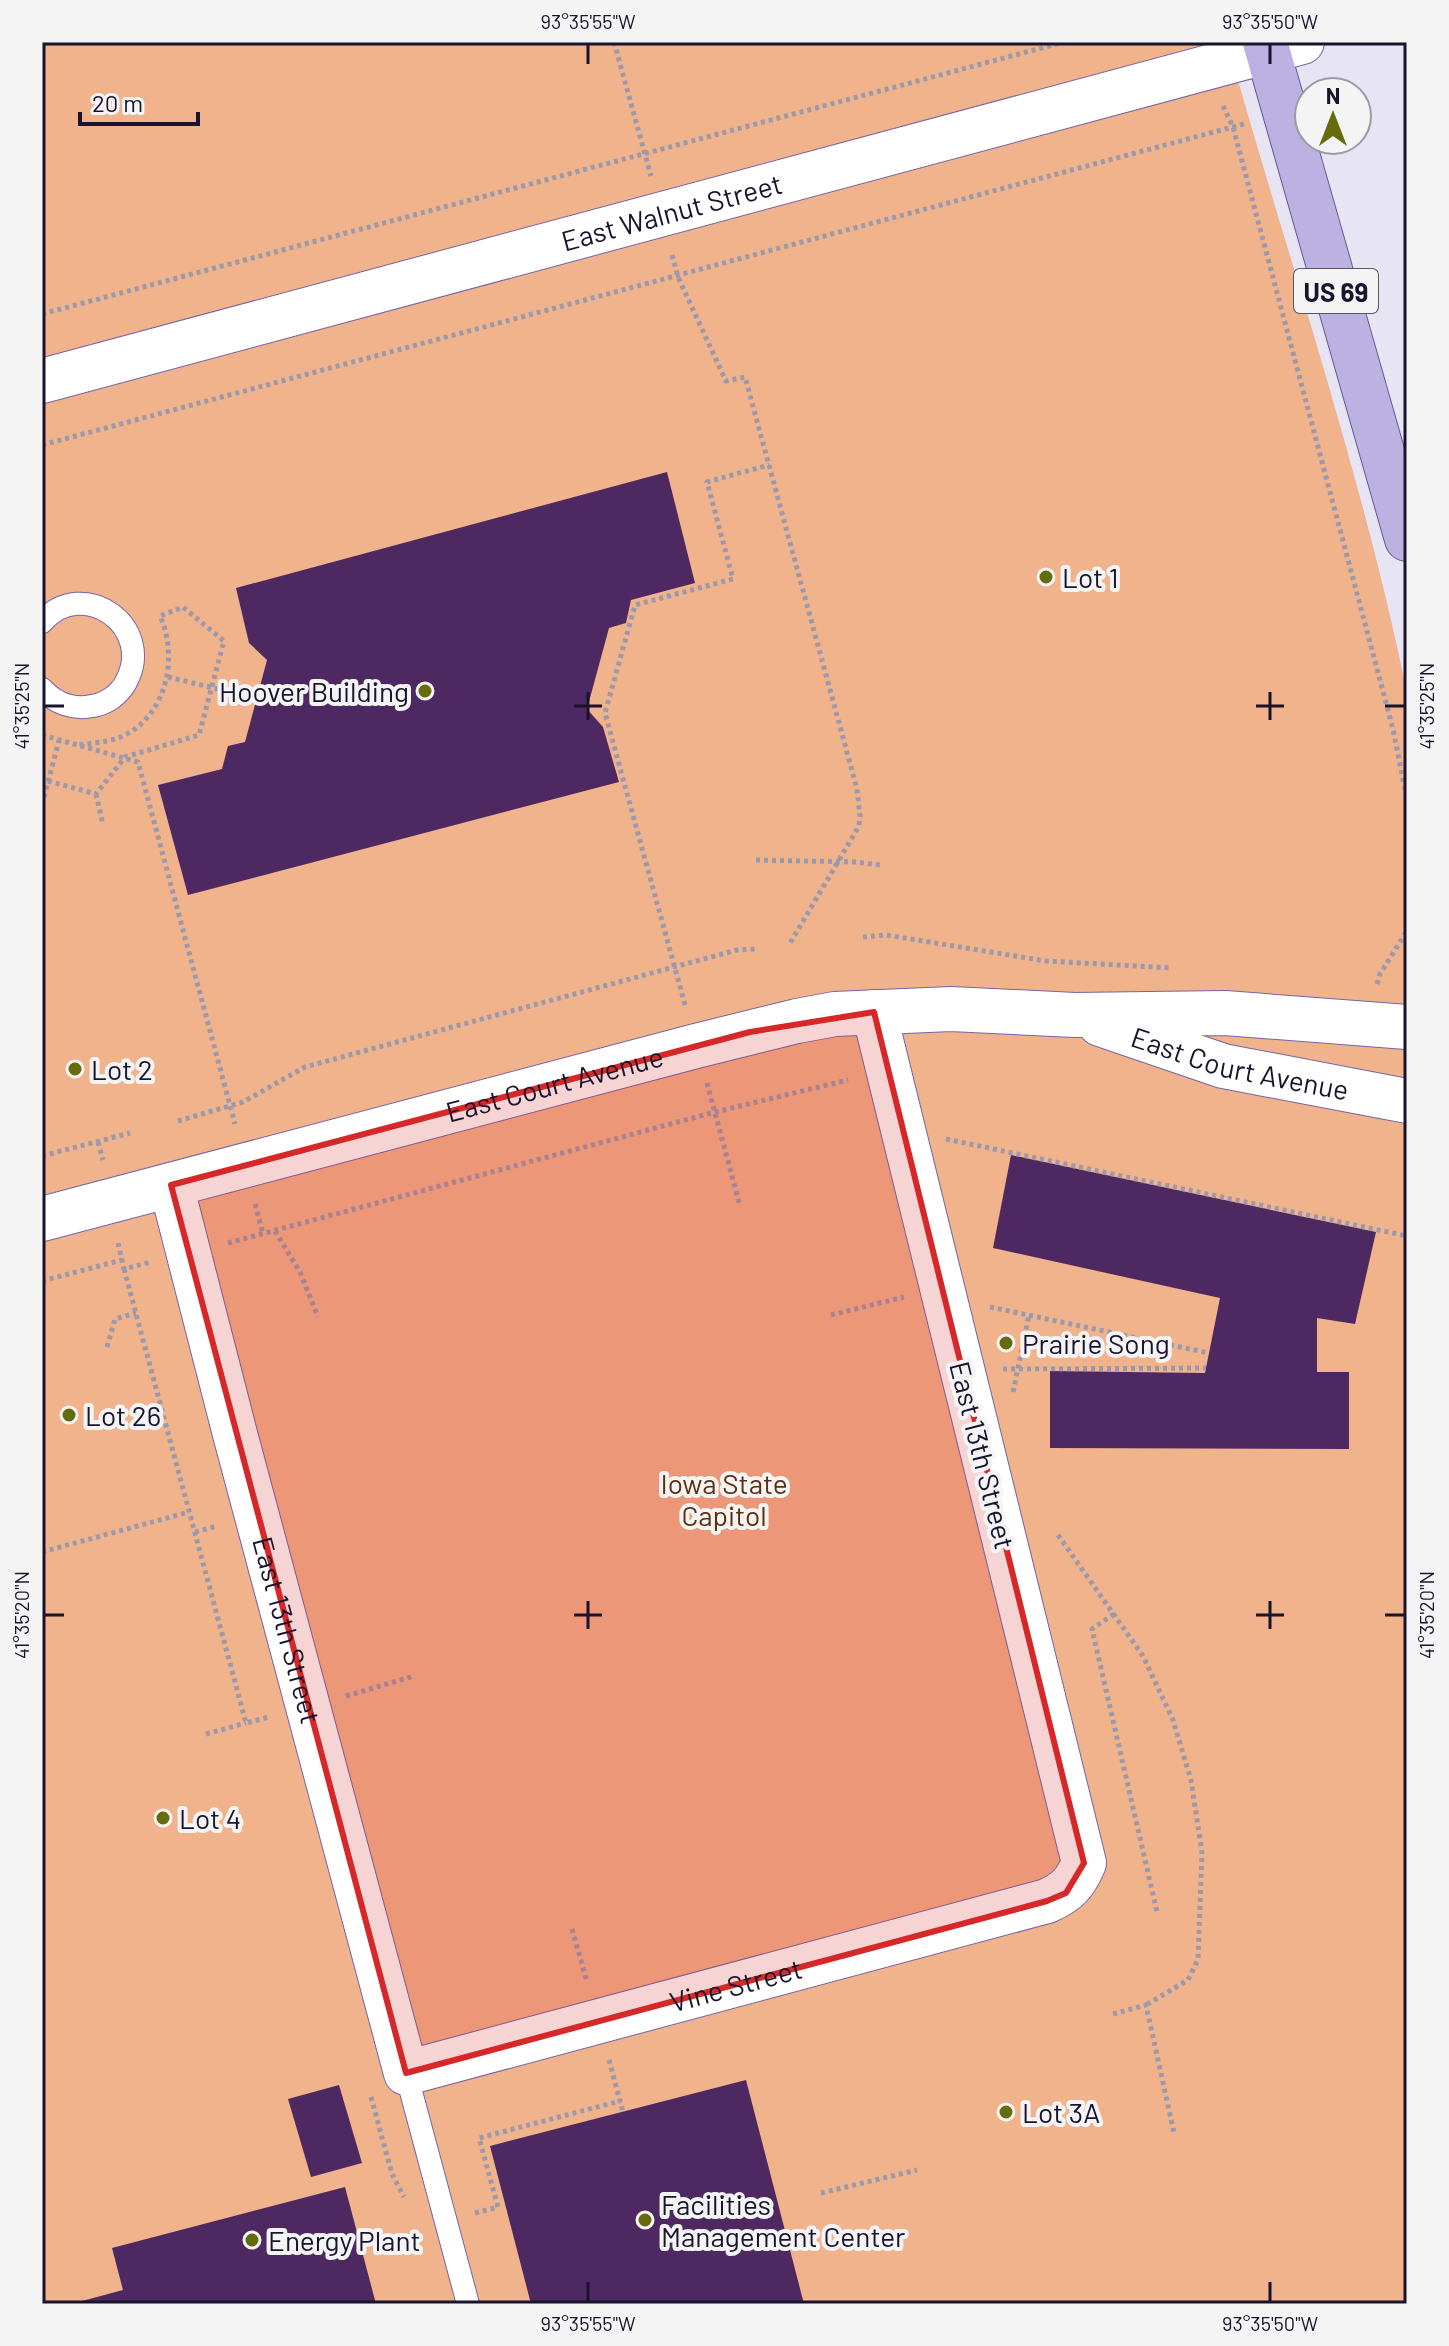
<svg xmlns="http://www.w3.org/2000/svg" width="1449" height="2346" font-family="Barlow,sans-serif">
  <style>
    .green { fill: #f0b38c }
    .building { fill: #4e2860 }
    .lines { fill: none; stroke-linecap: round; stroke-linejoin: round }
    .lane-casing { stroke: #7465a7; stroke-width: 24 }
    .street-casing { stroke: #7465a7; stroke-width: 46 }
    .secondary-casing { stroke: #7465a7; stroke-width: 46 }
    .primary-casing { stroke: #665996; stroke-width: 46 }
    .path { stroke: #9d99ac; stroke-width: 5; stroke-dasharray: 4 4; stroke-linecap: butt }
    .lane { stroke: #fff; stroke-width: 22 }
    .street { stroke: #fff; stroke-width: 44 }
    .secondary { stroke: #fff; stroke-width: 44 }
    .primary { stroke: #bcb2e2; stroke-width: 44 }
    .marked { fill: #d62828; fill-opacity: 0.2; stroke: #d62828; stroke-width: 6; stroke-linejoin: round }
    .ticks { fill: none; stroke: #19132d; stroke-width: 3 }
    .poi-dot { fill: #666b0e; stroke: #f4f4f4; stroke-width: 3 }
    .labels { text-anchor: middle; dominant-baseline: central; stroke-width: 8; stroke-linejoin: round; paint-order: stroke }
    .shield { fill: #f4f4f4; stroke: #5b5669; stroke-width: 2 }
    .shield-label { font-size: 26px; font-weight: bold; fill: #19132d }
    .street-label { font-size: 28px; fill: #19132d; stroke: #f4f4f4 }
    .poi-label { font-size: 28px; fill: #19132d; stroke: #f4f4f4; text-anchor: start }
    .park-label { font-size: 28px; fill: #5e2f0a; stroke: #f4f4f4 }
    .neatline { fill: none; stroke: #19132d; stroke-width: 3 }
    .ticks-label { font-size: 20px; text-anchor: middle; fill: #19132d }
  </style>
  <rect width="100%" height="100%" fill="#e7e5f4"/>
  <!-- green -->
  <path class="green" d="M 42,42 L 1227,42 C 1288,259 1362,473 1407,693 L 1407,2304 L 42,2304 Z"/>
  <!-- building -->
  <path class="building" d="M 667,472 L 695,583 L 631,600 L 626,623 L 609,628 L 587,709 L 603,727 L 619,782 L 188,895 L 158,785 L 222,769 L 228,746 L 245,742 L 267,660 L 249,643 L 236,588 Z
    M 1011,1155 L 1376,1232 L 1355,1324 L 1317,1318 L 1317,1372 L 1349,1372 L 1349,1449 L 1050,1448 L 1050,1371 L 1205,1373 L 1220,1298 L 993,1248 Z
    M 746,2080 L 804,2304 L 531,2304 L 490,2146 Z
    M 339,2085 L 362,2163 L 311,2177 L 288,2099 Z
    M 345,2187 L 376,2304 L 71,2304 L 123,2290 L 112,2248 Z"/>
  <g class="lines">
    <!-- lane casing -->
    <g class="lane-casing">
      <path id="lane" d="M 42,622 C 83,575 156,627 126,682 C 119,695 106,704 92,706 C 73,710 55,703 42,689
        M 406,2073 L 468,2304"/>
    </g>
    <!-- street casing -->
    <g class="street-casing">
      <g id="street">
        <path id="s1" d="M 171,1185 L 235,1434 L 406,2073 L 1047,1901 C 1067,1892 1075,1884 1084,1863 L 874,1012"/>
      </g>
    </g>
    <!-- secondary casing -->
    <g class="secondary-casing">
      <g id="secondary">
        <path id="s2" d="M 42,381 L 1302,42"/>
        <path id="s3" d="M 1100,1024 L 1223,1066 L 1407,1101"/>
        <path id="s4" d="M 42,1219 L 696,1046 L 797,1021 L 835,1014 L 951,1009 L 1075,1015 L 1225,1013 L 1407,1027"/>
      </g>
    </g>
    <!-- primary casing -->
    <g class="primary-casing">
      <path id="primary" d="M 1265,42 L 1407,539"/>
    </g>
    <!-- path -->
    <path class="path" d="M 614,42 L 651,176
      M 1223,106 L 1233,127 L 1393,729 L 1407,799
      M 672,255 L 678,277 L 726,381 L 745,377 L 857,789 L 860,816 L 859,826 L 789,945
      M 42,314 L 1064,42
      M 42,445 L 1244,124
      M 168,677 L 256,698
      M 42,735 L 138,762 L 235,1124
      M 48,781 L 96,794 L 125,757 L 199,735 L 224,641 L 183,607 L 160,616 C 178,656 168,711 127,734 C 112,742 94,743 77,745
      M 96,794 L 103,825
      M 42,805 L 59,740
      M 756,860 L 855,862 L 881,865
      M 863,937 L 886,935 L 1046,961 L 1172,968
      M 1377,984 L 1380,974 L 1407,931
      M 685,1005 L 605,713 L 635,605 L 733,579 L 707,482 L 769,465
      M 707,1083 L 740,1206
      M 178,1121 L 243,1102 L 305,1067 L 737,950 L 757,949
      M 946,1139 L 1407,1236
      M 98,1142 L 103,1160
      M 42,1156 L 130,1133
      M 1405,1178 L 1407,1178
      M 255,1204 L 263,1234
      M 275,1231 L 300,1272 L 318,1317
      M 118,1243 L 124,1269 L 151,1262
      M 228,1243 L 715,1112 L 848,1080
      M 124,1269 L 246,1723 L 269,1717
      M 42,1281 L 122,1260
      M 990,1307 L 1209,1353
      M 831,1315 L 904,1297
      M 107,1347 L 115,1319 L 136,1313
      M 1003,1369 L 1206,1368
      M 1013,1392 L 1029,1315
      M 195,1532 L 217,1526
      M 1058,1535 L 1143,1656 L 1173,1720 L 1191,1780 L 1202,1853 L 1198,1959 L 1188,1980 L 1146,2005
      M 42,1552 L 189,1512
      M 1114,1614 L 1092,1629 L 1157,1912
      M 346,1696 L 414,1676
      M 206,1734 L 246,1723
      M 572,1929 L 587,1982
      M 1113,2014 L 1146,2005 L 1174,2133
      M 609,2060 L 623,2112
      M 371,2097 L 392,2174 L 404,2197
      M 821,2193 L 917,2170
      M 475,2213 L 498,2207 L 479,2138 L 620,2101"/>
    <!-- lane -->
    <use href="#lane" class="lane"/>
    <!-- street -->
    <use href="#street" class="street"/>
    <!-- secondary -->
    <use href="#secondary" class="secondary"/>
    <!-- primary -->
    <use href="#primary" class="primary"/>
  </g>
  <!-- marked area -->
  <path class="marked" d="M 874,1012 L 1084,1863 L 1066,1893 L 1047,1901 L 406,2073 L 171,1185 L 750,1032 Z"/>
  <!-- ticks -->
  <path class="ticks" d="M 588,44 L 588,64M 1270,44 L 1270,64M 588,692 L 588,720M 1270,692 L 1270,720M 44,706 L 64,706M 574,706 L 602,706M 1256,706 L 1284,706M 1385,706 L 1405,706M 588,1601 L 588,1629M 1270,1601 L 1270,1629M 44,1615 L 64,1615M 574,1615 L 602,1615M 1256,1615 L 1284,1615M 1385,1615 L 1405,1615M 588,2282 L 588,2302M 1270,2282 L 1270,2302"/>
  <!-- markers -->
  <g class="poi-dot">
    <circle cx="1046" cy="577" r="8"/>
    <circle cx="425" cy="691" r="8"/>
    <circle cx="75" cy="1069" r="8"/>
    <circle cx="1006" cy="1343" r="8"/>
    <circle cx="69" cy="1415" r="8"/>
    <circle cx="163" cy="1818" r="8"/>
    <circle cx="1006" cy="2112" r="8"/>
    <circle cx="645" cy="2220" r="8"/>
    <circle cx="252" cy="2240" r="8"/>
  </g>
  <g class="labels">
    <!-- shield labels -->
    <rect class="shield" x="1294" y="269" width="84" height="44" rx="6"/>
    <g class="shield-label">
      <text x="1336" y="291">US 69</text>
    </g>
    <!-- street labels -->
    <g class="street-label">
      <text stroke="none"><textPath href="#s2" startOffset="652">East Walnut Street</textPath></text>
      <text stroke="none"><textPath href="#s3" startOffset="146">East Court Avenue</textPath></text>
      <text stroke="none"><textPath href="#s4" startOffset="530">East Court Avenue</textPath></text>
      <text transform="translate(983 1455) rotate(76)">East 13th Street</text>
      <text stroke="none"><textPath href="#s1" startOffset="460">East 13th Street</textPath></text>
      <text stroke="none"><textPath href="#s1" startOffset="1260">Vine Street</textPath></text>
    </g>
    <!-- poi labels -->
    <g class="poi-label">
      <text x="1062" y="577">Lot 1</text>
      <text x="409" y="691" text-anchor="end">Hoover Building</text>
      <text x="91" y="1069">Lot 2</text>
      <text x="1022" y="1343">Prairie Song</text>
      <text x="85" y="1415">Lot 26</text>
      <text x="179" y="1818">Lot 4</text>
      <text x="1022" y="2112">Lot 3A</text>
      <text x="661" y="2204">Facilities<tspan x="661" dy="32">Management Center</tspan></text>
      <text x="268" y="2240">Energy Plant</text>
    </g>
    <!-- park labels -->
    <g class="park-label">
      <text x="724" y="1483">Iowa State<tspan x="724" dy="32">Capitol</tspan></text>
    </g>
  </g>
  <!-- border -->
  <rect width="1449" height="2346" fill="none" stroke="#f4f4f4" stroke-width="88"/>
  <!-- north arrow -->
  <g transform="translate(1333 116)"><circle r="38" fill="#f4f4f4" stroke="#9c9aa4" stroke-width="2"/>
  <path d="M0-6L14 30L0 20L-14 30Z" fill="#666b0e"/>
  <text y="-12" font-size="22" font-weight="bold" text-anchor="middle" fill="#19132d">N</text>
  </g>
  <!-- scale -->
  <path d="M80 112v12h118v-12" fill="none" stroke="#19132d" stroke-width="4"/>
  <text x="92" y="112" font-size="24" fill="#19132d" stroke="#f4f4f4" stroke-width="6" paint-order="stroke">20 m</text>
  <rect x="44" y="44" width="1361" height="2258" class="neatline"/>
  <g class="ticks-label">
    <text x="588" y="29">93°35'55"W</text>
    <text x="1270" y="29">93°35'50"W</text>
    <text transform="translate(22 706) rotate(-90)" y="7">41°35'25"N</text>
    <text transform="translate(1427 706) rotate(-90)" y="7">41°35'25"N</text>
    <text transform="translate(22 1615) rotate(-90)" y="7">41°35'20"N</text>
    <text transform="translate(1427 1615) rotate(-90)" y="7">41°35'20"N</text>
    <text x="588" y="2331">93°35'55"W</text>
    <text x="1270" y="2331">93°35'50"W</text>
  </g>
</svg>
